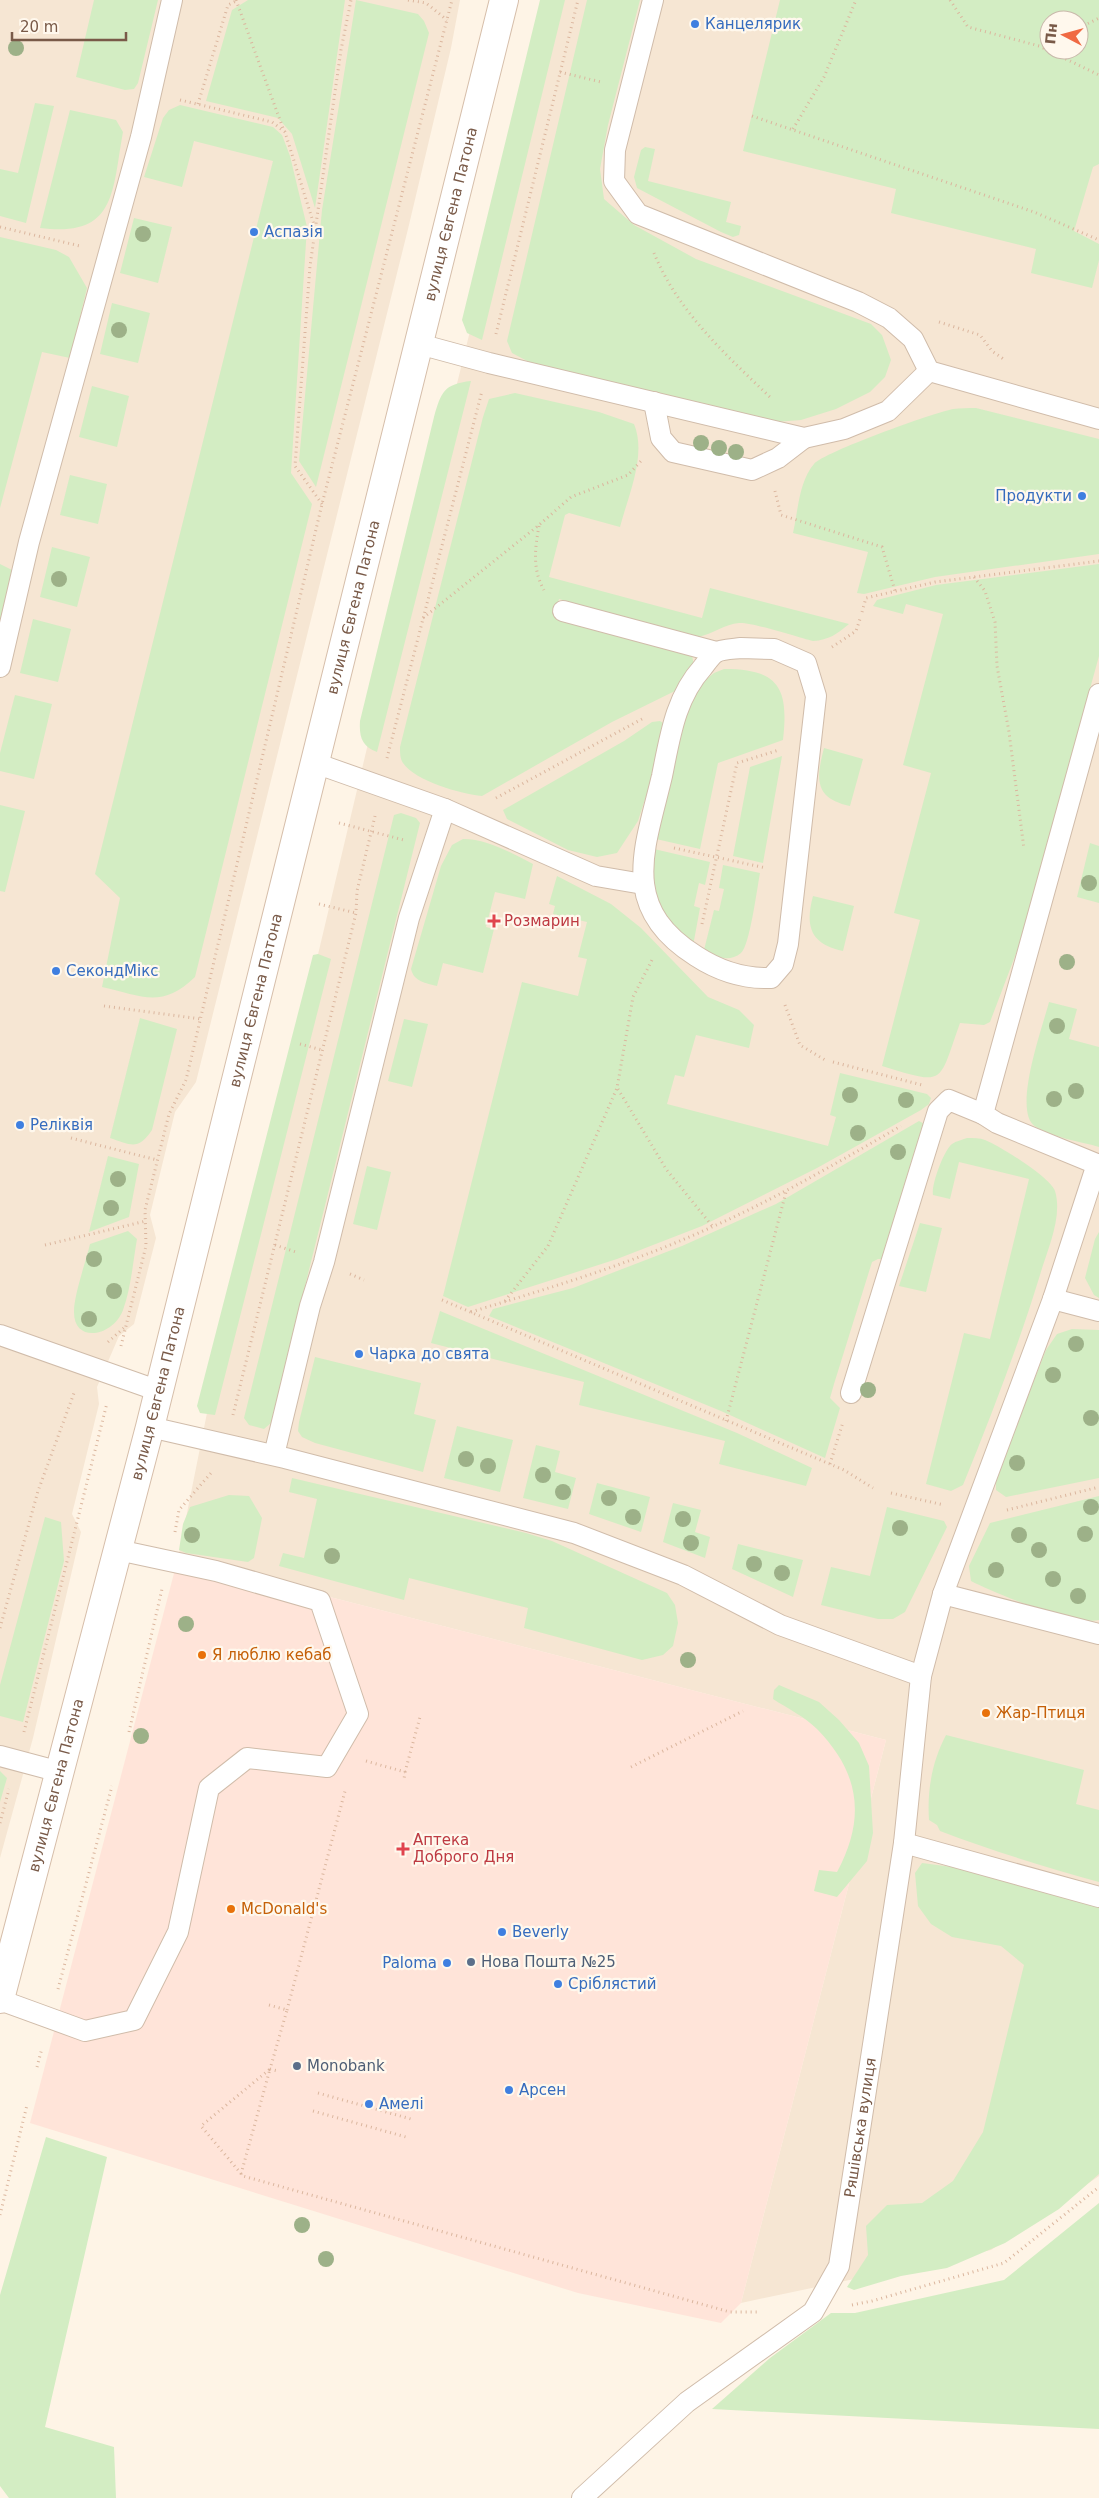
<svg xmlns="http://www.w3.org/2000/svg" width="1099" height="2498" font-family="'DejaVu Sans',sans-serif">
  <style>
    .residential { fill: #f6e6d3; fill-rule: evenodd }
    .commercial { fill: #ffe4d9 }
    .green { fill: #d3edc3; fill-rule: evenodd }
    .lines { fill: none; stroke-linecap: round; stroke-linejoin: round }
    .lane-casing { stroke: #d0bcaa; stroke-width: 22 }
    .secondary-casing { stroke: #d6beaa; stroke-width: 30 }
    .path { stroke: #dbb69e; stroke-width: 3; stroke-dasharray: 1 4; stroke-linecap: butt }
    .lane { stroke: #fff; stroke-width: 20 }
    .secondary { stroke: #fff; stroke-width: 28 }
    .tree { fill: #9db188 }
    .shop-dot { fill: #3f7fe0; stroke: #fff8ed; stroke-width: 2 }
    .health-dot { fill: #e0444e; stroke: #fff8ed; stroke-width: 2 }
    .food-dot { fill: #e8710a; stroke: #fff8ed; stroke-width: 2 }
    .service-dot { fill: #5c6f8a; stroke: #fff8ed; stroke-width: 2 }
    .labels { text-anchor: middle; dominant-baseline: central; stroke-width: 4.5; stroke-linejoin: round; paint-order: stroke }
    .shop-label { font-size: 15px; fill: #366cbe; stroke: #fff8ed; text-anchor: start }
    .street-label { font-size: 15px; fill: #795a48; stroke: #fff8ed }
    .health-label { font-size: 15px; fill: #be3a42; stroke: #fff8ed; text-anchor: start }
    .food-label { font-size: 15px; fill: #c56008; stroke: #fff8ed; text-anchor: start }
    .service-label { font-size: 15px; fill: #4e5e75; stroke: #fff8ed; text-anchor: start }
  </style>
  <rect width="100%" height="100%" fill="#fef4e6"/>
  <!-- residential -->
  <path class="residential" d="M 0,0 L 460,0 L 451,48 L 408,229 L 196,1082 L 175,1112 L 150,1215 L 156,1238 L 134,1324 L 119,1336 L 97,1387 L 99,1404 L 72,1514 L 81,1532 L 33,1738 L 0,1858 Z
    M 552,0 L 1099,0 L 1099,2176 L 991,2250 L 741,2303 L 886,1740 L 178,1558 L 208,1408 L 242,1275 L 371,731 ZM 1049,20 L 1079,20 L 1079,50 L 1049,50 Z"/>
  <!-- commercial -->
  <path class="commercial" d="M 178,1558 L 886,1740 L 741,2303 L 721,2323 L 578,2293 L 30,2123 Z"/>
  <!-- green -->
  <path class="green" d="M 94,0 L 158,0 L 138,83 L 134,89 L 125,90 L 76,77 Z
    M 248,0 L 345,0 L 315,208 L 292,134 L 278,118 L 206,101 L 232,10 Z
    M 356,0 L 418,14 L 424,21 L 429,33 L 316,487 L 299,461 L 322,210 Z
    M 540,0 L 565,0 L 482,340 L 467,333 L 462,320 Z
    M 587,0 L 640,0 L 608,125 L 600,169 L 604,199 L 634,225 L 696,259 L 871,324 L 882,335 L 891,360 L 885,377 L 870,392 L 836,409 L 801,420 L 762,423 L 531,363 L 512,353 L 507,341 Z
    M 780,0 L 1099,0 L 1099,164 L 1093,167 L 1074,231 L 1099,244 L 1099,260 L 1092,288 L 1031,273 L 1036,249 L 891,213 L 896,189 L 743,151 ZM 1049,20 L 1079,20 L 1079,50 L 1049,50 Z
    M 35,103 L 54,106 L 26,223 L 0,216 L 0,169 L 18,173 Z
    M 180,105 L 273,127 L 282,135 L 290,156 L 307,227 L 291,473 L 312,504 L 195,977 C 162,1009 142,996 102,987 L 120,898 L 95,874 L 273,161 L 194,141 L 182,187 L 144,177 L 163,118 L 169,110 Z
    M 70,110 L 116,120 L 123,132 C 112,191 117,238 40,228 Z
    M 645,147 L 655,149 L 648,181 L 731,202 L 726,222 L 741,226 L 739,235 L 733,237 L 721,232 L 637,188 L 634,177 L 641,150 Z
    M 134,218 L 172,227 L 158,283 L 120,273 Z
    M 0,237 L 56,250 L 69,257 L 87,288 L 70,358 L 42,352 L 0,508 Z
    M 112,303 L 150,313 L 138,363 L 100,354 Z
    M 471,381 L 377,752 C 362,746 359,737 360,721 L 434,417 C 441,392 444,384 471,381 Z
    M 92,386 L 129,396 L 117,447 L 79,437 Z
    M 515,393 L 599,412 L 634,424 C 647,455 628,496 620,527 L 569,513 L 565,515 L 549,577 L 702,618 L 710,588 L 849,624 C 837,634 829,640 813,641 C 797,637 752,622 739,623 C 725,624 713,634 698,637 L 559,599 L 555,614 L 692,656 L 694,665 L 681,688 L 612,722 L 482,796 C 461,794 415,781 403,763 C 400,759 400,752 400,747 L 483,417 L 489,399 Z
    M 976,408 L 1099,439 L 1099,554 L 935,577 L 864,594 L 857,593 L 868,552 L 793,533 C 798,511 799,481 814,464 C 824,452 933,413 953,409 C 960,408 969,408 976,408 Z
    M 70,475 L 107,484 L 98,524 L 60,515 Z
    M 52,547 L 90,557 L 77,607 L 40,597 Z
    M 0,564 L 14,571 L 0,629 Z
    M 1099,564 L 1099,656 L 1020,943 L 990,1022 L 984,1025 L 960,1023 C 938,1084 947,1086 882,1066 L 920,920 L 894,913 L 931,773 L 903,765 L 943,614 L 906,604 L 903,614 L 873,606 L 877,600 L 936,585 Z
    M 33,619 L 71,629 L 58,682 L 20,673 Z
    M 724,669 C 779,669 789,688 783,740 L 718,763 L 700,849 L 656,839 L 685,709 L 703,682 L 714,673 Z
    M 15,695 L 52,704 L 34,779 L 0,771 L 0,753 Z
    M 660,721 L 666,725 L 654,771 L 638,821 L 617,853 L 597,857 L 568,850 L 507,819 L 503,810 L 624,741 L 652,722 Z
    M 824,748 L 863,759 L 850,806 C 814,798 816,779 824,748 Z
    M 782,756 L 763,863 L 733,856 L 750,767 Z
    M 0,805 L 25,811 L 5,892 L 0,891 Z
    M 401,813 L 416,818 L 420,823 L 271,1423 L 264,1429 L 249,1425 L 244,1418 L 394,815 Z
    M 463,839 C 488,839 511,853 533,864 L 525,899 L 495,892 L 486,927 L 494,929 L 483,973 L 443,963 L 437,986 C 426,983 414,982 411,969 L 441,866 L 452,845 Z
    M 1090,843 L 1099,846 L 1099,903 L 1077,897 Z
    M 654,849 L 710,862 L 705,885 L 699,883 L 694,906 L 700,908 L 693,946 L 664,914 L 653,885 Z
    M 723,865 L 760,873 C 757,888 750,945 741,953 C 729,963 715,957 704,950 L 714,910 L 719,911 L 724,889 L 719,888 Z
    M 557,876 L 611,904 L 641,928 L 708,997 L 739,1010 L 754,1025 L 749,1048 L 696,1035 L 684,1077 L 675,1075 L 667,1104 L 828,1146 L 836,1117 L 830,1115 L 840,1073 L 927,1094 L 931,1098 L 929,1104 L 921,1110 L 817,1168 L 702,1226 L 617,1259 L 468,1307 L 443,1296 L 522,982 L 578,996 L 587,959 L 578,957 L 587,922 L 553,914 L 555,906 L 549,904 Z
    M 813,896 L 854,906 L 843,951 C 810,944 805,926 813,896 Z
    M 318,954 L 331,959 L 215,1415 L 200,1413 L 197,1406 L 313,955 Z
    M 1049,1002 L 1077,1009 L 1069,1039 L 1099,1047 L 1099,1147 C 1079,1141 1054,1138 1036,1127 C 1011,1113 1043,1026 1049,1002 Z
    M 140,1018 L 177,1029 L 152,1130 C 138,1151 131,1145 110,1138 Z
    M 404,1019 L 428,1024 L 412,1087 L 388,1081 Z
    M 919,1121 L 928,1126 L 887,1259 L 878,1259 L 872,1262 L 834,1384 L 830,1398 L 840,1408 L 825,1458 L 721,1411 L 489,1316 L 493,1309 L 573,1288 L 682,1246 L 776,1204 Z
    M 967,1138 C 973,1138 980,1138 985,1140 C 1000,1146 1050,1177 1055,1191 C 1063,1217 1047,1250 1040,1275 C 1018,1347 991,1416 963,1485 L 951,1491 L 926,1484 L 964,1333 L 990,1339 L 1029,1179 L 959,1162 L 950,1199 L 933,1195 C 931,1185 944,1150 952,1144 C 956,1141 962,1140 967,1138 Z
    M 108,1156 L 139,1164 L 129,1217 L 89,1232 Z
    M 367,1166 L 391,1172 L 377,1230 L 353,1224 Z
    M 920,1223 L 942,1228 L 926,1292 L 899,1286 Z
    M 128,1231 L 137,1239 C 133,1262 131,1288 123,1310 C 113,1337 73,1344 74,1311 C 74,1295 86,1261 90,1244 Z
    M 1099,1232 L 1099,1298 L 1094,1295 L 1085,1278 L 1095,1239 Z
    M 440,1311 L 737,1433 L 812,1468 L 806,1486 L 719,1464 L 725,1441 L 579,1405 L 584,1382 L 431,1343 Z
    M 1072,1329 L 1099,1330 L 1099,1478 L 1006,1497 L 996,1490 L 996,1476 L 1046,1350 L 1057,1334 Z
    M 315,1357 L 421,1383 L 414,1414 L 436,1420 L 423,1472 L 315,1443 L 302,1437 L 298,1431 L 299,1422 Z
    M 457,1426 L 513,1440 L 500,1492 L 444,1478 Z
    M 536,1445 L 560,1451 L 555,1472 L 576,1478 L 568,1509 L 523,1498 Z
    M 292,1478 L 526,1533 L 552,1541 L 667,1593 L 675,1605 L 678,1623 L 673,1646 L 663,1655 L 642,1660 L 524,1628 L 528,1608 L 409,1578 L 404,1600 L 279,1566 L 283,1553 L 304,1558 L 317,1499 L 289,1492 Z
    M 597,1483 L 650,1497 L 641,1532 L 589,1514 Z
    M 229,1495 L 249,1496 L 262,1518 L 254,1558 L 248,1562 L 186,1553 L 179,1550 L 183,1524 L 190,1507 Z
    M 1099,1496 L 1099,1620 C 1075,1626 994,1593 971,1581 L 969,1566 L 990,1523 Z
    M 673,1503 L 701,1510 L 695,1532 L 710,1537 L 705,1558 L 663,1542 Z
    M 887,1507 L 944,1521 L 947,1527 L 905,1612 L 893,1619 L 878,1619 L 821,1605 L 831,1567 L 870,1576 Z
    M 45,1517 L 61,1522 L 64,1561 L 23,1722 L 0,1716 L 0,1685 Z
    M 738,1544 L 803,1560 L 793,1597 L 732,1569 Z
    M 779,1685 L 819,1702 L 839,1720 L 859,1743 L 869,1766 L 873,1833 L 867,1861 L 837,1897 L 814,1891 L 819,1870 L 837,1872 C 866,1818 860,1773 817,1729 C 805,1717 787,1708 773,1699 L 774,1690 Z
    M 946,1735 L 1084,1770 L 1076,1804 L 1099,1810 L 1099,1882 C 1046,1867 992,1851 940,1831 L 937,1825 L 929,1820 C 927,1790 932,1762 946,1735 Z
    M 0,1771 L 7,1778 L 0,1802 Z
    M 922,1863 L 952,1867 L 1099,1907 L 1099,2174 L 1059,2209 L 1005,2243 L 947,2268 L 901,2276 L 854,2290 L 847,2287 L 868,2255 L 866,2226 L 887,2205 L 922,2203 L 953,2181 L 983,2132 L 1024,1965 L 1001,1946 L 952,1937 L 931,1924 L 918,1906 L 915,1873 Z
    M 46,2137 L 107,2157 L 45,2427 L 114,2447 L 116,2498 L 9,2498 L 0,2486 L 0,2295 Z
    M 1099,2203 L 1099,2429 L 712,2409 L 770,2358 L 831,2313 L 855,2313 L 1004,2280 Z"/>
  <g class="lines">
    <!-- lane casing -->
    <g class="lane-casing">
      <g id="lane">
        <path d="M 653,0 L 615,150 L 614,181 L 638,214 L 858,302 L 889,318 L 913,339 L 929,371 L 1099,419"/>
        <path d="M 419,344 L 489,363 L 804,438 L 844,429 L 888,411 L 929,371"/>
        <path d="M 654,402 L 661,438 L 673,452 L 752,470 L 778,458 L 804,438"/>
        <path d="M 563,611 L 716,652"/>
        <path d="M 741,648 L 774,649 L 806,663 L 816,696 L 788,944 L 783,964 L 771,978 C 743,979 719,971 696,956 C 618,907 645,848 662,776 C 670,737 675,698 703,667 C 706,663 711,656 715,653 C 721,649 734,649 741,648 Z"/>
        <path d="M 0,667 L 29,542 L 141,137 L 172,0"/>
        <path d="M 1099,694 L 983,1114 L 997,1123 L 1099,1165"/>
        <path d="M 315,763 L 445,809 L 596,876 L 643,884"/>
        <path d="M 1053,1299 L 1099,1311"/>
        <path d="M 0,1335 L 159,1391"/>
        <path d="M 851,1393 L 938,1111 L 949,1100 L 983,1114"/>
        <path d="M 150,1427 L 285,1458 L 574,1533 L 683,1575 L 780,1625 L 921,1676"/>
        <path d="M 274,1455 L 310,1306 L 324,1262 L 409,918 L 445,809"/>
        <path d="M 943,1594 L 1099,1634"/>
        <path d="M 0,1756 L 60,1772"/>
        <path d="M 904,1843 L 1099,1897"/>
        <path d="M 0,2000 L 85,2031 L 134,2020 L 178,1932 L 209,1788 L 247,1758 L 327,1767 L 358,1714 L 320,1601 L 216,1571 L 118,1550"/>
        <path id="s1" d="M 582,2498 L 687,2402 L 813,2312 L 839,2266 L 904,1843 L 921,1676 L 943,1594 L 1053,1299 L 1097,1164"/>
      </g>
    </g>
    <!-- secondary casing -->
    <g class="secondary-casing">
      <g id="secondary">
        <path id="s2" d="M 0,1999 L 150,1427 L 504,0"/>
      </g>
    </g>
    <!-- path -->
    <path class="path" d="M 236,0 L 284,131
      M 408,0 L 426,3 L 447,20
      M 950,0 L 968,27 L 1043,47 L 1049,44
      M 1079,28 L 1099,18
      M 1043,48 L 1099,75
      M 560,72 L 601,82
      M 180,100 L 272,122 L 285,132 L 314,225
      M 198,104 L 228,5 L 238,0
      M 752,116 L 1034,212 L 1099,240
      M 793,129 L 824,77 L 856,0
      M 0,227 L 80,246
      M 654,253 C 678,312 727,356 772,399
      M 939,322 L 980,335 L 992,351 L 1005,360
      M 496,334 L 578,0
      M 775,491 L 781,515 L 882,547 L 895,591
      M 322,504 L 295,466 L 310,266 L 341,50 L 351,0
      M 539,526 C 535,548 532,569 544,590
      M 974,577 L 985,591 L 995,622 L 997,666 L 1009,732 L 1024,849
      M 862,612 L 866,598 L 935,582 L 1099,561
      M 423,618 L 539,525 L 571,497 L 628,475 L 641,461
      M 832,647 L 856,631 L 860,619
      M 387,758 L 482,391
      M 496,798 L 642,719
      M 339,823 L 404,840
      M 674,848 L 766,868
      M 319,904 L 356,913
      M 702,924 L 737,763 L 779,750
      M 785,1005 L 800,1045 L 825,1060
      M 104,1006 L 201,1019
      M 300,1044 L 322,1050
      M 833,1062 L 922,1085
      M 618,1089 L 666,1169 L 713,1227
      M 71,1138 L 157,1160
      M 45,1245 L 146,1221
      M 275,1245 L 296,1252
      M 350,1274 L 364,1280
      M 442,1300 L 844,1470 L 873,1488
      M 505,1301 L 548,1246 L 617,1088 L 633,997 L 652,960
      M 471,1312 C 553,1287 636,1262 714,1226 C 779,1197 840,1161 901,1126
      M 108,1342 L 126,1326
      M 121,1346 L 146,1246 L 145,1210 L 169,1114 L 186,1080 L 322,504 L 452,0
      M 233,1415 L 356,913 L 357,891 L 375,816
      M 726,1421 L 786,1192
      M 830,1464 L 843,1422
      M 891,1493 L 944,1505
      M 1007,1510 L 1099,1487
      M 175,1532 L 179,1510 L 211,1473
      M 0,1628 L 38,1491 L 74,1393
      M 24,1732 L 107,1403
      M 129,1732 L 162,1589
      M 366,1761 L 405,1772 L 404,1779
      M 631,1767 L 743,1711
      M 405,1772 L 420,1717
      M 0,1823 L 9,1789
      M 58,1989 L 112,1786
      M 269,2005 L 287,2010 L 270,2069 L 278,2071
      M 287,2010 L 345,1791
      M 37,2067 L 42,2048
      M 318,2093 L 411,2119
      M 313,2111 L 406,2137
      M 241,2174 L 270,2069 L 201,2126 L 243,2176 L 730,2312 L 759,2312
      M 0,2215 L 27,2105
      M 852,2305 L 872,2301 L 1004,2263 L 1099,2187"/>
    <!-- lane -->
    <use href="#lane" class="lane"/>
    <!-- secondary -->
    <use href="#secondary" class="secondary"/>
  </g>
  <!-- trees -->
  <g class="tree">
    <circle cx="16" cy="48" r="8"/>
    <circle cx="143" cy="234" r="8"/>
    <circle cx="119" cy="330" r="8"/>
    <circle cx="701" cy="443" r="8"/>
    <circle cx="719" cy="448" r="8"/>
    <circle cx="736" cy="452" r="8"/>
    <circle cx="59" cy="579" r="8"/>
    <circle cx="1089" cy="883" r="8"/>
    <circle cx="1067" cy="962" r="8"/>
    <circle cx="1057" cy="1026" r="8"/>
    <circle cx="1076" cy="1091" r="8"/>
    <circle cx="850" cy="1095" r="8"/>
    <circle cx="1054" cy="1099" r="8"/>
    <circle cx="906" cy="1100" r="8"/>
    <circle cx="858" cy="1133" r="8"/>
    <circle cx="898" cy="1152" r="8"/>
    <circle cx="118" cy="1179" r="8"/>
    <circle cx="111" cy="1208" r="8"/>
    <circle cx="94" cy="1259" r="8"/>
    <circle cx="114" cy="1291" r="8"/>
    <circle cx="89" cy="1319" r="8"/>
    <circle cx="1076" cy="1344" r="8"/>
    <circle cx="1053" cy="1375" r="8"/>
    <circle cx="868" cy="1390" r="8"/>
    <circle cx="1091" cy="1418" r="8"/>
    <circle cx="466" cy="1459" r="8"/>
    <circle cx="1017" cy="1463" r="8"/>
    <circle cx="488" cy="1466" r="8"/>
    <circle cx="543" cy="1475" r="8"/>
    <circle cx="563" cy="1492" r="8"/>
    <circle cx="609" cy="1498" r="8"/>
    <circle cx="1091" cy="1507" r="8"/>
    <circle cx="633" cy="1517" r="8"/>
    <circle cx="683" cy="1519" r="8"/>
    <circle cx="900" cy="1528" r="8"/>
    <circle cx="1085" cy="1534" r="8"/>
    <circle cx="192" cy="1535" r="8"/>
    <circle cx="1019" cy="1535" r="8"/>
    <circle cx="691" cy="1543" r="8"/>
    <circle cx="1039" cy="1550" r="8"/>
    <circle cx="332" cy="1556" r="8"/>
    <circle cx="754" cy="1564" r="8"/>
    <circle cx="996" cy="1570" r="8"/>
    <circle cx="782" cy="1573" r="8"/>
    <circle cx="1053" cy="1579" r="8"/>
    <circle cx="1078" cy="1596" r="8"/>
    <circle cx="186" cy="1624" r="8"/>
    <circle cx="688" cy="1660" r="8"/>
    <circle cx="141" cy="1736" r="8"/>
    <circle cx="302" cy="2225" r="8"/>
    <circle cx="326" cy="2259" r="8"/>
  </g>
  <!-- markers -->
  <g class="shop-dot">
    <circle cx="695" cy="24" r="5"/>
    <circle cx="254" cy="232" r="5"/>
    <circle cx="1082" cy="496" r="5"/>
    <circle cx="56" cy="971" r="5"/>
    <circle cx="20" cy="1125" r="5"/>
    <circle cx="359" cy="1354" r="5"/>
    <circle cx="502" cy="1932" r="5"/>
    <circle cx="447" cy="1963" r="5"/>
    <circle cx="558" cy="1984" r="5"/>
    <circle cx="509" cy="2090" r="5"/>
    <circle cx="369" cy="2104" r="5"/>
  </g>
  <g class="health-dot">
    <path d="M491.5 913.5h5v5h5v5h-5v5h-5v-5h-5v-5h5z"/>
    <path d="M400.5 1841.5h5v5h5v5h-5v5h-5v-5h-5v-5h5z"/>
  </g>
  <g class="food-dot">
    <circle cx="202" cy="1655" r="5"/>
    <circle cx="986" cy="1713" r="5"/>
    <circle cx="231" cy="1909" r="5"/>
  </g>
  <g class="service-dot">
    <circle cx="471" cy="1962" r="5"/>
    <circle cx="297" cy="2066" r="5"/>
  </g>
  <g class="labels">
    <!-- shop labels -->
    <g class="shop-label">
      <text x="705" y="24">Канцелярик</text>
      <text x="264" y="232">Аспазія</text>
      <text x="1072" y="496" text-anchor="end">Продукти</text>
      <text x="66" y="971">СекондМікс</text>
      <text x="30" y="1125">Реліквія</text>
      <text x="369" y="1354">Чарка до свята</text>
      <text x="512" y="1932">Beverly</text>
      <text x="437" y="1963" text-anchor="end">Paloma</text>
      <text x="568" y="1984">Сріблястий</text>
      <text x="519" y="2090">Арсен</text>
      <text x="379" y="2104">Амелі</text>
    </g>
    <!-- street labels -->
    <g class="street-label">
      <text stroke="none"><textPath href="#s2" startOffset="1841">вулиця Євгена Патона</textPath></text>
      <text stroke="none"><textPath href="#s2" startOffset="1436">вулиця Євгена Патона</textPath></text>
      <text stroke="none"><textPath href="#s2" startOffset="1031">вулиця Євгена Патона</textPath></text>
      <text stroke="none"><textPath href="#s2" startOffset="626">вулиця Євгена Патона</textPath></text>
      <text stroke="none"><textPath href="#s2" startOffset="221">вулиця Євгена Патона</textPath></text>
      <text stroke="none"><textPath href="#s1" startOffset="490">Ряшівська вулиця</textPath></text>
    </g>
    <!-- health labels -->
    <g class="health-label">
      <text x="504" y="921">Розмарин</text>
      <text x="413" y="1840">Аптека<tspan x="413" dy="17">Доброго Дня</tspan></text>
    </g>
    <!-- food labels -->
    <g class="food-label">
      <text x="212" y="1655">Я люблю кебаб</text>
      <text x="996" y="1713">Жар-Птиця</text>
      <text x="241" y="1909">McDonald's</text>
    </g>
    <!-- service labels -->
    <g class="service-label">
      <text x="481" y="1962">Нова Пошта №25</text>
      <text x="307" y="2066">Monobank</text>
    </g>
  </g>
  <!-- north arrow -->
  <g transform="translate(1064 35) rotate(276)"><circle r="24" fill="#fff8ed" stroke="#c9b9ab"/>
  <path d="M0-4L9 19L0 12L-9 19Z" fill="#f06a43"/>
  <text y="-8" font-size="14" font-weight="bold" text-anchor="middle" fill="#795a48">Пн</text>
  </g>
  <!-- scale -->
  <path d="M12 32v8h114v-8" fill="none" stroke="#795a48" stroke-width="2.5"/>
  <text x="20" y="32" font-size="15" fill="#795a48" stroke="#fff8ed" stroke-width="4" paint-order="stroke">20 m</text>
</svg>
